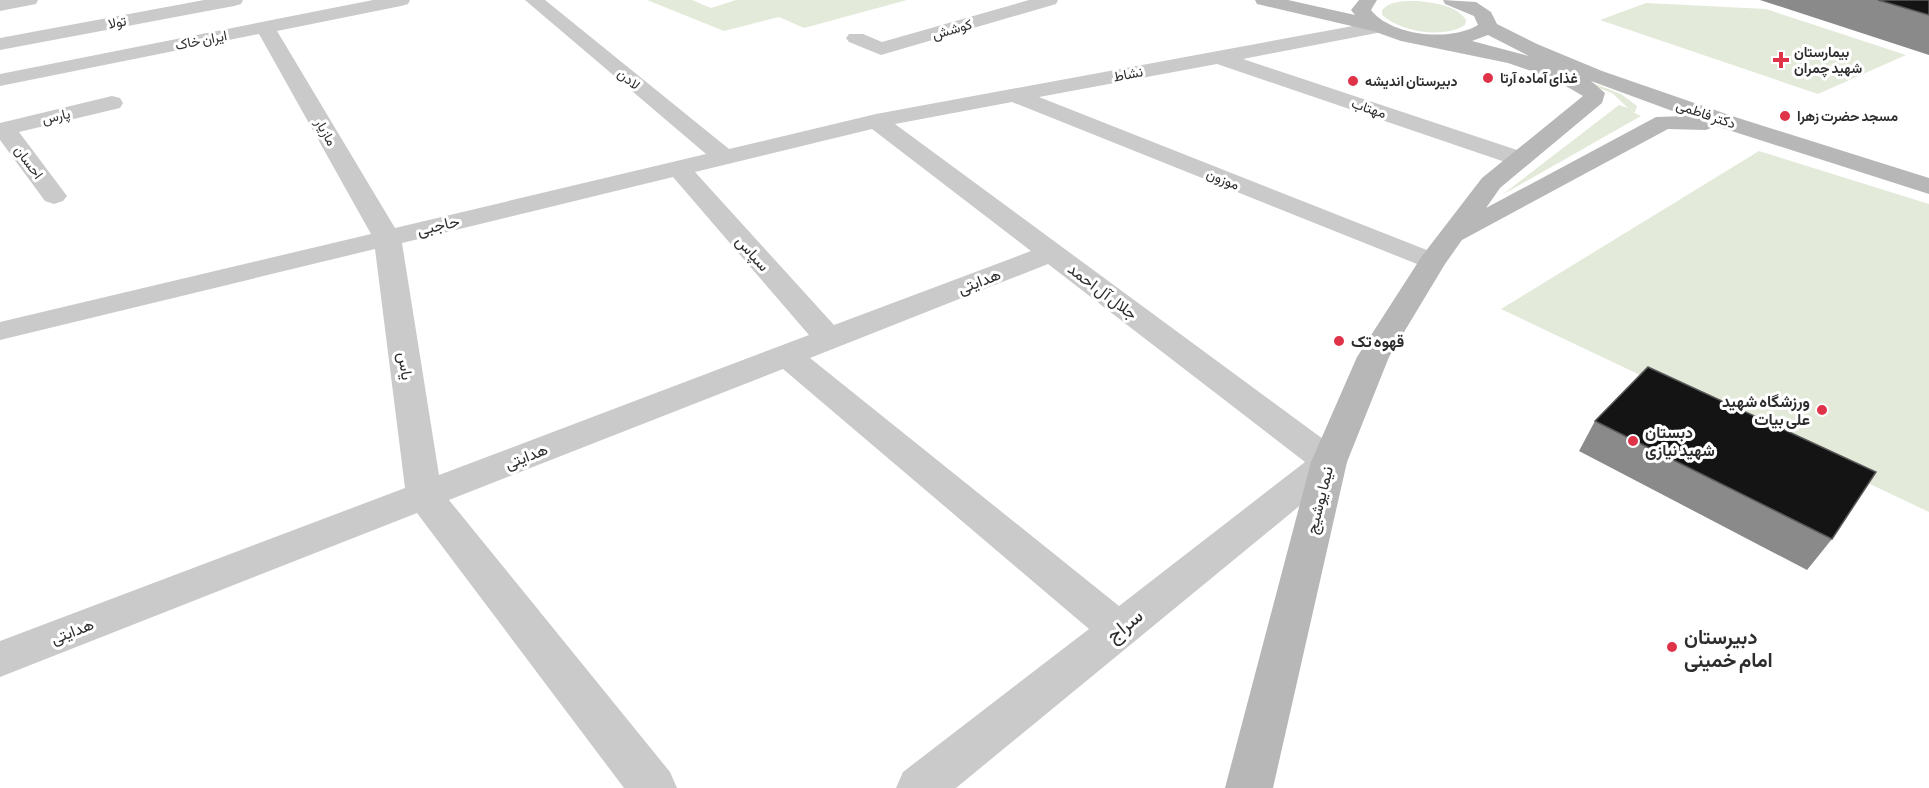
<svg xmlns="http://www.w3.org/2000/svg" width="1929" height="788" font-family="'Asap Condensed',Vazirmatn,sans-serif">
  <style>
    .green { fill: #e3eada }
    .lines { fill: none; stroke-linecap: round; stroke-linejoin: round }
    .street { fill: #cacaca; fill-rule: evenodd }
    .secondary { fill: #b7b7b7; fill-rule: evenodd }
    .wall { fill: #8a8a8a }
    .building { fill: #141414; stroke: #5a5a5a; stroke-width: 1.5 }
    .poi-dot { fill: #df3349; stroke: #fff; stroke-width: 2 }
    .labels { text-anchor: middle; dominant-baseline: central; stroke-width: 6; stroke-linejoin: round; paint-order: stroke }
    .far-street-label { font-size: 14px; fill: #2d2d2d; stroke: #fff }
    .far-poi-label { font-size: 14px; font-weight: bold; fill: #2d2d2d; stroke: #fff; text-anchor: start }
    .street-label { font-size: 16px; fill: #2d2d2d; stroke: #fff }
    .poi-label { font-size: 16px; font-weight: bold; fill: #2d2d2d; stroke: #fff; text-anchor: start }
    .near-street-label { font-size: 20px; fill: #2d2d2d; stroke: #fff }
    .near-poi-label { font-size: 20px; font-weight: bold; fill: #2d2d2d; stroke: #fff; text-anchor: start }
  </style>
  <rect width="100%" height="100%" fill="#fff"/>
  <!-- green -->
  <path class="green" d="M 647,0 L 692,0 L 711,8 L 736,0 L 907,0 L 804,28 L 779,17 L 724,31 Z
    M 1418,1 C 1434,3 1457,5 1466,20 L 1465,25 C 1443,39 1401,32 1382,15 L 1382,10 C 1391,0 1406,1 1418,1 Z
    M 1646,3 L 1766,9 L 1906,55 L 1818,94 L 1600,20 Z
    M 1515,53 L 1621,94 L 1637,106 L 1635,112 L 1633,112 L 1641,116 L 1502,195 L 1619,105 L 1628,108 L 1612,93 L 1512,55 Z
    M 1759,151 L 1929,204 L 1929,512 L 1501,309 Z"/>
  <g class="lines">
    <!-- street -->
    <path class="street" d="M 0,0 L 38,0 L 36,4 L 0,11 Z
      M 204,0 L 243,0 L 241,4 L 234,6 L 0,50 L 0,38 Z
      M 373,0 L 410,0 L 408,4 L 401,6 L 277,31 L 395,228 L 706,154 L 525,0 L 545,0 L 729,149 L 876,114 L 1380,21 L 1387,23 L 1390,27 L 1387,31 L 1243,59 L 1529,154 L 1532,159 L 1529,164 L 1520,166 L 1511,164 L 1217,64 L 1039,97 L 1442,256 L 1446,262 L 1442,268 L 1432,270 L 1012,102 L 895,124 L 1342,453 L 1347,462 L 1342,471 L 956,788 L 896,788 L 903,772 L 1089,629 L 783,369 L 449,500 L 670,772 L 677,788 L 624,788 L 417,513 L 0,677 L 0,641 L 405,488 L 375,249 L 0,340 L 0,322 L 371,234 L 259,34 L 0,86 L 0,74 ZM 872,129 L 1031,251 L 834,325 L 695,172 ZM 673,177 L 809,335 L 439,475 L 402,243 ZM 1048,264 L 1305,462 L 1119,606 L 810,358 Z
      M 1029,0 L 1058,0 L 1056,4 L 881,55 L 849,42 L 846,38 L 849,34 L 863,34 L 882,42 Z
      M 112,96 L 120,98 L 123,103 L 120,108 L 19,132 L 67,196 L 63,201 L 54,204 L 45,201 L 0,140 L 0,123 Z"/>
    <!-- secondary -->
    <path class="secondary" d="M 1255,0 L 1288,0 L 1355,15 L 1351,10 L 1359,0 L 1377,0 L 1371,10 C 1391,36 1450,42 1478,25 L 1474,16 L 1445,4 L 1443,0 L 1476,2 L 1491,12 L 1497,24 L 1537,44 L 1602,71 L 1735,117 L 1929,178 L 1929,194 L 1716,126 L 1706,130 L 1668,129 L 1462,240 L 1445,264 L 1389,357 L 1347,462 L 1273,788 L 1225,788 L 1311,462 L 1357,357 L 1422,256 L 1482,178 L 1583,96 L 1552,78 L 1508,63 L 1401,41 L 1373,31 L 1257,4 ZM 1488,35 L 1529,56 L 1472,41 ZM 1591,81 L 1686,116 L 1656,117 L 1486,208 L 1500,188 L 1602,103 L 1605,93 Z"/>
  </g>
  <!-- wall -->
  <path class="wall" d="M 1760,0 L 1929,0 L 1929,55 Z
    M 1595,421 L 1832,539 L 1807,570 L 1579,451 Z"/>
  <!-- building -->
  <path class="building" d="M 1878,0 L 1929,0 L 1929,15 Z
    M 1648,367 L 1876,472 L 1832,539 L 1595,421 Z"/>
  <!-- markers -->
  <g class="poi-dot">
    <path d="M1778 51h6v6h6v6h-6v6h-6v-6h-6v-6h6z"/>
    <circle cx="1488" cy="78" r="6"/>
    <circle cx="1353" cy="81" r="6"/>
    <circle cx="1785" cy="116" r="6"/>
    <circle cx="1339" cy="341" r="6"/>
    <circle cx="1822" cy="410" r="6"/>
    <circle cx="1633" cy="441" r="6"/>
    <circle cx="1672" cy="647" r="6"/>
  </g>
  <g class="labels">
    <!-- far-street labels -->
    <g class="far-street-label">
      <text transform="translate(117 22) rotate(-11)">تولا</text>
      <text transform="translate(952 29) rotate(-16)">کوشش</text>
      <text transform="translate(201 40) rotate(-11)">ایران خاک</text>
      <text transform="translate(1128 74) rotate(-11)">نشاط</text>
      <text transform="translate(629 79) rotate(40)">لادن</text>
      <text transform="translate(1369 108) rotate(19)">مهتاب</text>
      <text transform="translate(1706 114) rotate(19)">دکتر فاطمی</text>
      <text transform="translate(56 116) rotate(-13)">پارس</text>
      <text transform="translate(326 132) rotate(60)">مازیار</text>
      <text transform="translate(29 162) rotate(53)">احسان</text>
      <text transform="translate(1223 179) rotate(22)">موزون</text>
    </g>
    <!-- far-poi labels -->
    <g class="far-poi-label">
      <text x="1794" y="52">بیمارستان<tspan x="1794" dy="16">شهید چمران</tspan></text>
      <text x="1500" y="78">غذای آماده آرتا</text>
      <text x="1365" y="81">دبیرستان اندیشه</text>
      <text x="1797" y="116">مسجد حضرت زهرا</text>
    </g>
    <!-- street labels -->
    <g class="street-label">
      <text transform="translate(438 225) rotate(-13)">حاجبی</text>
      <text transform="translate(753 253) rotate(48)">سپاس</text>
      <text transform="translate(979 281) rotate(-21)">هدایتی</text>
      <text transform="translate(1103 291) rotate(37)">جلال آل احمد</text>
      <text transform="translate(406 366) rotate(82)">یاس</text>
      <text transform="translate(526 456) rotate(-21)">هدایتی</text>
      <text transform="translate(1319 500) rotate(-76)">نیما یوشیج</text>
      <text transform="translate(72 631) rotate(-21)">هدایتی</text>
    </g>
    <!-- poi labels -->
    <g class="poi-label">
      <text x="1351" y="341">قهوه تک</text>
      <text x="1810" y="401" text-anchor="end">ورزشگاه شهید<tspan x="1810" dy="18">علی بیات</tspan></text>
      <text x="1645" y="432">دبستان<tspan x="1645" dy="18">شهید نیازی</tspan></text>
    </g>
    <!-- near-street labels -->
    <g class="near-street-label">
      <text transform="translate(1124 625) rotate(-39)">سراج</text>
    </g>
    <!-- near-poi labels -->
    <g class="near-poi-label">
      <text x="1684" y="636">دبیرستان<tspan x="1684" dy="23">امام خمینی</tspan></text>
    </g>
  </g>
</svg>
